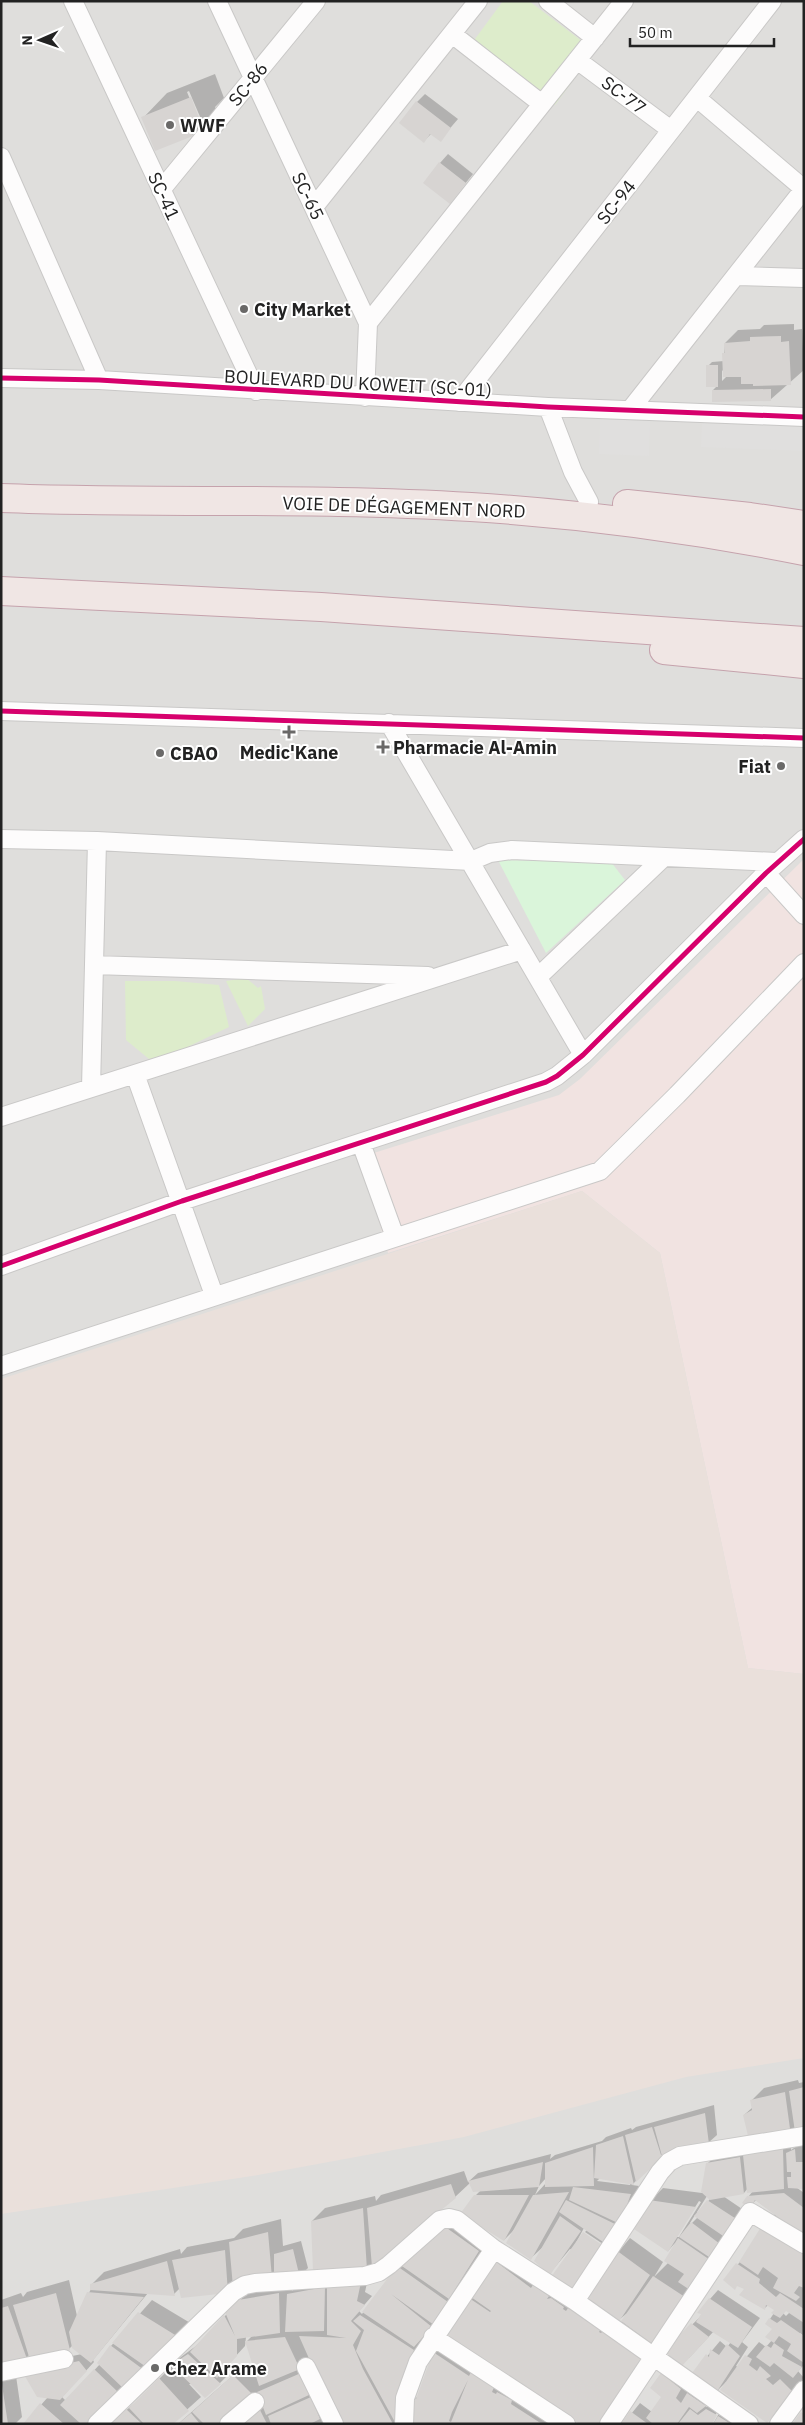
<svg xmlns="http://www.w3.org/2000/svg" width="805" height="2425" font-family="'IBM Plex Sans',sans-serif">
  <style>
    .residential { fill: #dfdedc }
    .commercial { fill: #f1e3e1 }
    .military { fill: #eae0db }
    .grass { fill: #ddeccb }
    .park { fill: #daf5da }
    .parking { fill: #e0dfde }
    .shadow { fill: #0003; fill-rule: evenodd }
    .building { fill: #d7d4d2; fill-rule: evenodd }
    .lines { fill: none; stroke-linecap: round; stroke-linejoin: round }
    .minor-casing { stroke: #c9c8c7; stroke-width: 20 }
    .trunk-casing { stroke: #c5a2ac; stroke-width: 30 }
    .minor { stroke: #fdfcfc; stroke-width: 18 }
    .trunk { stroke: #f0e6e4; stroke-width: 28 }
    .cycleway-casing { stroke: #fff; stroke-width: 8 }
    .cycleway { stroke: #d6006c; stroke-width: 5 }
    .poi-dot { fill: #6a6968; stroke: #fff; stroke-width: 2 }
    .labels { text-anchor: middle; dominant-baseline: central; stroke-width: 4; stroke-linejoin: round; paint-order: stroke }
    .street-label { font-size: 18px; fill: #222; stroke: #fff }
    .poi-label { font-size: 18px; font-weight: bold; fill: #222; stroke: #fff; text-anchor: start }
  </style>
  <rect width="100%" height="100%" fill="#f0eeeb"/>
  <!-- residential -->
  <path class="residential" d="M 1,1 L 804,1 L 804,2424 L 1,2424 Z"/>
  <!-- commercial -->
  <path class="commercial" d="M 804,859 L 804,1674 L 748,1668 L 660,1253 L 582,1191 L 388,1253 L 361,1157 L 559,1095 L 580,1079 Z"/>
  <!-- military -->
  <path class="military" d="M 582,1191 L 660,1253 L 748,1668 L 804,1674 L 804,2058 L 686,2077 L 464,2137 L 252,2176 L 1,2214 L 1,1379 Z"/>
  <!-- grass -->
  <path class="grass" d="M 503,1 L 529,1 L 595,51 L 555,105 L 472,43 Z
    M 246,978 L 258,988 L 261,986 L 265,1009 L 248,1026 L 226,981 Z
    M 125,981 L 175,981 L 219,985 L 229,1027 L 177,1052 L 149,1059 L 126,1040 Z"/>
  <!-- park -->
  <path class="park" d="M 498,860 L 611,862 L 625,880 L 546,953 Z"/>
  <!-- parking -->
  <path class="parking" d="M 600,419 L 650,421 L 649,456 L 599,454 Z
    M 702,423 L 804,427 L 804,451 L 701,447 Z"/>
  <!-- shadow -->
  <path class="shadow" d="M 215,74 L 224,98 L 215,107 L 217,111 L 192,135 L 143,118 L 167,93 ZM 189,91 L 201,119 L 199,121 L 187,92 Z
    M 425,94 L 458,119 L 440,140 L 432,133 L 424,141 L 417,102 Z
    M 448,154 L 473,174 L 450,202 L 440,163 Z
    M 794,324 L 794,330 L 802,329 L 804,370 L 770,400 L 713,390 L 718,385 L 708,366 L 712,362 L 724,361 L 725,343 L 738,330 L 760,329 L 764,325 ZM 722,370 L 727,376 L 722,381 Z
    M 798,2080 L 799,2083 L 804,2082 L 804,2129 L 791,2134 L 744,2115 L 753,2107 L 751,2101 L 764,2088 Z
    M 714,2105 L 717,2135 L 708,2143 L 661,2155 L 632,2185 L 639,2186 L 629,2214 L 606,2246 L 585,2232 L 587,2230 L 584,2228 L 572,2250 L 570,2249 L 550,2273 L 543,2247 L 531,2258 L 514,2230 L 504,2240 L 475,2196 L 481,2190 L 470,2183 L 455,2197 L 367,2269 L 312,2221 L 325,2208 L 375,2196 L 376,2201 L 381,2195 L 464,2171 L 468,2182 L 478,2173 L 551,2154 L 550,2159 L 555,2155 L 602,2141 L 606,2137 L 631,2128 L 632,2130 L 636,2127 ZM 601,2177 L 630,2183 L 630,2185 L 597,2181 ZM 546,2178 L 546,2183 L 535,2195 L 539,2186 Z
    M 791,2140 L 791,2150 L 803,2142 L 804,2153 L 804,2187 L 796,2187 L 804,2193 L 804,2336 L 800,2333 L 799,2335 L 804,2339 L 804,2365 L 798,2371 L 804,2378 L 767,2422 L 726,2382 L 716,2392 L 694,2372 L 720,2341 L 727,2347 L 731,2342 L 714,2331 L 689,2358 L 665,2351 L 701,2316 L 710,2299 L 718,2290 L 760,2318 L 742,2342 L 748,2347 L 736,2366 L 738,2367 L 759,2342 L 766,2347 L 772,2340 L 774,2329 L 770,2319 L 776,2310 L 768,2305 L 765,2308 L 746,2288 L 725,2280 L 744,2257 L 762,2228 L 775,2214 L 756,2200 L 750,2206 L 748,2197 L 753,2191 L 748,2188 L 744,2193 L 723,2196 L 748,2213 L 604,2424 L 518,2379 L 450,2340 L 556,2413 L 578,2424 L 410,2424 L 414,2400 L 419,2395 L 434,2353 L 448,2339 L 442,2335 L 496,2262 L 509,2249 L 579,2299 L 630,2238 L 663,2262 L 654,2277 L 669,2262 L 675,2243 L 668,2251 L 650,2201 L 663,2188 L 702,2193 L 708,2163 L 716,2155 ZM 707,2196 L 710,2199 L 698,2213 L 697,2212 ZM 699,2201 L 701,2202 L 679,2237 L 676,2237 ZM 695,2215 L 698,2217 L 691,2224 L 690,2223 ZM 786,2310 L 790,2312 L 786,2316 L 783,2313 ZM 626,2314 L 627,2315 L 622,2322 L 619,2320 Z
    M 458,2213 L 491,2238 L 426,2337 L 404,2424 L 346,2424 L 310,2358 L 298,2370 L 310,2365 L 317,2385 L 308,2394 L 319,2389 L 340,2424 L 241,2424 L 255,2397 L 221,2424 L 178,2424 L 247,2363 L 256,2372 L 246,2342 L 252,2336 L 246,2337 L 245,2346 L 223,2370 L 228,2375 L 220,2383 L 189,2384 L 201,2397 L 171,2424 L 110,2424 L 136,2402 L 181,2357 L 196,2346 L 252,2288 L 291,2281 L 292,2291 L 297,2286 L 369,2274 L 365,2292 L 372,2296 L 359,2311 L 362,2314 L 398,2267 Z
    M 281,2219 L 283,2246 L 301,2241 L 308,2268 L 300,2276 L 227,2291 L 180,2288 L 174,2294 L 148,2293 L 93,2360 L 94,2362 L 62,2397 L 66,2401 L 100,2364 L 111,2346 L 152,2300 L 192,2324 L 89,2424 L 24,2424 L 48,2397 L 33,2364 L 82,2354 L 73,2345 L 69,2349 L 29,2355 L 27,2358 L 1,2364 L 1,2300 L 21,2293 L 23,2297 L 27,2292 L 69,2280 L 77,2316 L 91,2289 L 91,2285 L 104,2272 L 180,2249 L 181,2254 L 187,2247 L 234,2238 L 243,2229 Z
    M 670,2365 L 689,2393 L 697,2385 L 713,2396 L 704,2405 L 707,2407 L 715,2401 L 724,2406 L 719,2416 L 728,2408 L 754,2424 L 713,2424 L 721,2410 L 719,2409 L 710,2424 L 623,2424 L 640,2403 L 652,2412 L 663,2396 L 662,2374 Z
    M 15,2369 L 22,2417 L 15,2424 L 1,2424 L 1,2372 Z"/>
  <!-- building -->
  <path class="building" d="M 191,97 L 201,123 L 190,128 L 193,136 L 155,151 L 141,117 Z
    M 416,101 L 451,128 L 441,142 L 430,134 L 424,143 L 399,123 Z
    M 439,162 L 466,183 L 450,204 L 423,183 Z
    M 781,336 L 781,342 L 789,341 L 791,385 L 753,386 L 753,384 L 741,384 L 741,377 L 723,377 L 722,353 L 725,353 L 724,343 L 750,341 L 750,337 Z
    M 706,365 L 718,365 L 718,387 L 706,387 Z
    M 771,389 L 771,401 L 712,402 L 712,390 Z
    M 804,2087 L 804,2130 L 795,2132 L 789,2091 Z
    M 785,2092 L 791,2136 L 749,2140 L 743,2115 L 752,2110 L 750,2100 Z
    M 705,2113 L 709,2144 L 662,2156 L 654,2127 Z
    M 652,2127 L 662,2158 L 636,2182 L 625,2135 Z
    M 623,2136 L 634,2185 L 594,2178 L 596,2145 Z
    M 593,2147 L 594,2186 L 545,2187 L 545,2163 Z
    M 783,2148 L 784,2189 L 747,2193 L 743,2155 Z
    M 795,2149 L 796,2162 L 804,2162 L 804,2189 L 788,2188 L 787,2177 L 791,2177 L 791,2172 L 787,2172 L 786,2153 Z
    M 740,2157 L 744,2194 L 710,2200 L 701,2192 L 706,2163 Z
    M 543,2162 L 539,2187 L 473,2192 L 468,2181 Z
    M 451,2184 L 456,2198 L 372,2267 L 367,2208 Z
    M 573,2187 L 631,2194 L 620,2224 L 569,2200 Z
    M 569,2192 L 531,2260 L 506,2243 L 533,2195 Z
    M 784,2193 L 804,2208 L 804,2237 L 755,2200 L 750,2208 L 742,2203 L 747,2196 Z
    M 474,2195 L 529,2195 L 504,2241 L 460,2214 Z
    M 566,2200 L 617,2225 L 606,2244 L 559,2212 Z
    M 649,2200 L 696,2207 L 668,2252 L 631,2227 Z
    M 707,2200 L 741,2222 L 729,2240 L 694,2216 Z
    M 363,2208 L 367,2270 L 313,2271 L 311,2221 Z
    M 560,2216 L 581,2231 L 550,2275 L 534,2261 Z
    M 691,2222 L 724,2247 L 715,2261 L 679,2237 Z
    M 444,2226 L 479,2251 L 449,2299 L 399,2264 Z
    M 761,2227 L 804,2253 L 804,2288 L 799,2286 L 794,2293 L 800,2297 L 796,2301 L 773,2288 L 778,2278 L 763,2267 L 758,2275 L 739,2262 Z
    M 268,2232 L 272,2278 L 233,2287 L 229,2242 Z
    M 583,2232 L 605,2247 L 572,2290 L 551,2277 Z
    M 678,2238 L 713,2262 L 693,2292 L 678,2282 L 684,2274 L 664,2261 Z
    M 293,2249 L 300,2278 L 274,2278 L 274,2254 Z
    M 225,2250 L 228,2293 L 181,2298 L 172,2260 Z
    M 616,2250 L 650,2275 L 618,2323 L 583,2297 Z
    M 167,2261 L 175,2296 L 90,2290 L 90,2284 Z
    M 495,2261 L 531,2288 L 533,2285 L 549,2296 L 547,2299 L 551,2298 L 564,2307 L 563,2309 L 566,2311 L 568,2308 L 601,2329 L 599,2332 L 601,2333 L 603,2331 L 644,2361 L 603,2424 L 580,2424 L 514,2384 L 517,2380 L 513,2380 L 440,2335 L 469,2298 L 490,2312 L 491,2311 L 471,2297 Z
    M 736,2263 L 760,2279 L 759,2283 L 776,2297 L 780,2293 L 804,2309 L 804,2323 L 786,2311 L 780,2318 L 771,2313 L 774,2310 L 766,2305 L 765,2310 L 739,2295 L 744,2289 L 737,2286 L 735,2290 L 723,2280 Z
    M 397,2266 L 448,2302 L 434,2325 L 391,2294 L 432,2327 L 414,2347 L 362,2312 Z
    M 653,2276 L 688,2299 L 656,2347 L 621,2321 Z
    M 361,2282 L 357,2301 L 365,2305 L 351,2321 L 361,2331 L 353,2345 L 363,2369 L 393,2424 L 345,2424 L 319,2381 L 299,2336 L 346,2338 L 327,2335 L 327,2287 Z
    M 325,2287 L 324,2331 L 285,2332 L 287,2294 Z
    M 87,2292 L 144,2297 L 91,2363 L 72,2348 L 69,2332 Z
    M 56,2293 L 70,2350 L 30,2360 L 13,2305 Z
    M 279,2293 L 280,2333 L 237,2339 L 237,2356 L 217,2378 L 190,2352 L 224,2315 L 235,2336 L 225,2312 L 238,2300 Z
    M 709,2298 L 752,2327 L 738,2348 L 696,2322 L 701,2314 L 697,2313 Z
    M 8,2306 L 27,2359 L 1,2366 L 1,2308 Z
    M 138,2312 L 180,2338 L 149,2369 L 112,2343 Z
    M 360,2315 L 414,2350 L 402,2379 L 396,2424 L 356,2351 L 364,2330 L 353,2321 Z
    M 769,2318 L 777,2323 L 781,2320 L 804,2336 L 804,2363 L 787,2351 L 791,2344 L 779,2336 L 774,2343 L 765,2337 L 772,2329 L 765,2324 Z
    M 691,2323 L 709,2337 L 680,2368 L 668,2358 L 669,2355 L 663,2352 Z
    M 285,2337 L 300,2369 L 259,2386 L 245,2341 Z
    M 774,2343 L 784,2350 L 782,2356 L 802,2367 L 793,2378 L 774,2363 L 770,2367 L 756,2357 L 766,2345 L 771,2348 Z
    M 727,2344 L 740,2356 L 716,2393 L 692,2373 L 706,2354 L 709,2357 L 710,2349 L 719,2355 Z
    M 110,2345 L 144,2370 L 125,2390 L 97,2363 Z
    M 433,2352 L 469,2376 L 471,2372 L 495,2385 L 492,2392 L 496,2394 L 497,2392 L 512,2400 L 511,2404 L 542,2424 L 409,2424 L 413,2399 L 416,2399 ZM 468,2380 L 451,2422 L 449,2421 L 452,2412 Z
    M 188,2354 L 221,2384 L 205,2398 L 171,2365 Z
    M 745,2355 L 752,2359 L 749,2365 L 757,2371 L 760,2366 L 771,2376 L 766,2379 L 773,2385 L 780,2379 L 792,2391 L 767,2423 L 720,2390 Z
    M 79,2361 L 87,2371 L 60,2400 L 37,2397 L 23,2373 Z
    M 94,2369 L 119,2393 L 91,2424 L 81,2424 L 60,2405 Z
    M 301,2373 L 309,2395 L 266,2415 L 257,2392 Z
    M 661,2373 L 681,2389 L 676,2398 L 681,2403 L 687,2393 L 706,2406 L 697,2413 L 689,2407 L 677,2424 L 653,2424 L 646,2418 L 661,2397 L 650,2388 Z
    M 233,2375 L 256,2398 L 223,2424 L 204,2424 L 192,2412 Z
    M 159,2378 L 189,2411 L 173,2424 L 144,2424 L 129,2408 Z
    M 1,2385 L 2,2385 L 8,2424 L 1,2424 Z
    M 311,2397 L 320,2419 L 310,2424 L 271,2424 L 268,2416 Z
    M 40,2403 L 64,2424 L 23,2424 Z
    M 258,2406 L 267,2424 L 240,2424 Z
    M 126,2409 L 142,2424 L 110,2424 Z
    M 690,2409 L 698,2415 L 706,2409 L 717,2415 L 712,2424 L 678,2424 Z
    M 630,2411 L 648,2424 L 621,2424 Z
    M 801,2412 L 804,2414 L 804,2424 L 792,2424 Z
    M 191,2413 L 200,2424 L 178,2424 Z
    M 718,2416 L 731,2424 L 713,2424 Z"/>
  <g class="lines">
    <!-- minor casing -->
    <g class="minor-casing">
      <path id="minor" d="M 73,1 L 256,391
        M 217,1 L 368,323 L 365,397
        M 548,1 L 595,38
        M 452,34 L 542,104
        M 577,60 L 671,130
        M 697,98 L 804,189
        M 1,157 L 99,380
        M 161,190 L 316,1
        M 314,207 L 478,1
        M 737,276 L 804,278
        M 368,323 L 624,1
        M 1,378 L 99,380 L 548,407 L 804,417
        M 459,402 L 772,1
        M 548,407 L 573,472 L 589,502
        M 630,410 L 804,189
        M 1,711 L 804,738
        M 389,723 L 583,1055
        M 1,839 L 97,841 L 471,861 L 490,853 L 512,850 L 777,862
        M 766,873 L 804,915
        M 94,965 L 428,976
        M 539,976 L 664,857
        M 135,1074 L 214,1295
        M 91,1088 L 97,841
        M 1,1117 L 522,950
        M 361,1143 L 395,1237
        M 1,1266 L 182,1201 L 546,1082 L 557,1076 L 583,1055 L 766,873 L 804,839
        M 1,1366 L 600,1171 L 677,1095 L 804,963
        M 575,2301 L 660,2172 L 669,2162 L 680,2156 L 804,2136
        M 433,2337 L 566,2424
        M 306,2367 L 334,2424
        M 1,2372 L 64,2359
        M 97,2424 L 233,2292 L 245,2285 L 255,2283 L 365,2276 L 379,2272 L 389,2265 L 440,2220 L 449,2218 L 457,2220 L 494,2249 L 575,2301 L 749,2424
        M 229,2424 L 255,2402
        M 404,2424 L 405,2398 L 418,2362 L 494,2249
        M 609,2424 L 750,2212 L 804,2244
        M 779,2424 L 804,2390"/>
    </g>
    <!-- trunk casing -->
    <g class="trunk-casing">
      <path id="trunk" d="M 1,498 C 158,504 315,497 471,507 C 583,514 694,529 804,551
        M 627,504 L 750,517 L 804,525
        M 1,591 L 321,607 L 804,641
        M 664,650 L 804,664"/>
    </g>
    <!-- minor -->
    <use href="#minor" class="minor"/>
    <!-- trunk -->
    <use href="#trunk" class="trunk"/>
    <!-- cycleway casing -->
    <g class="cycleway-casing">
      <path id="cycleway" d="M 1,378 L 99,380 L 548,407 L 804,417
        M 1,711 L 804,738
        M 1,1266 L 182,1201 L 546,1082 L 557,1076 L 583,1055 L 766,873 L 804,839"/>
    </g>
    <!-- cycleway -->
    <use href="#cycleway" class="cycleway"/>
  </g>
  <!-- markers -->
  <g class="poi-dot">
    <circle cx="170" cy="125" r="5"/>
    <circle cx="244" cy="309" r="5"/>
    <path d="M286.5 724.5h5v5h5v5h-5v5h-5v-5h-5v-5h5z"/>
    <path d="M380.5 739.5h5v5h5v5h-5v5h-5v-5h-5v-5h5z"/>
    <circle cx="160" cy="753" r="5"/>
    <circle cx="781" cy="766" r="5"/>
    <circle cx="155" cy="2368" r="5"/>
  </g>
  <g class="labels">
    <!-- street labels -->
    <g class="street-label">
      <text transform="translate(248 84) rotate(-51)">SC-86</text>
      <text transform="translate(624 95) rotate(37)">SC-77</text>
      <text transform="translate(164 196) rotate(65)">SC-41</text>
      <text transform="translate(308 196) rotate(64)">SC-65</text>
      <text transform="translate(616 202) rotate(-52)">SC-94</text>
      <text transform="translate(358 383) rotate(3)">BOULEVARD DU KOWEIT (SC-01)</text>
      <text transform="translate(404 507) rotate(2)">VOIE DE DÉGAGEMENT NORD</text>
    </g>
    <!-- poi labels -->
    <g class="poi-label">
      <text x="180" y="125">WWF</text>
      <text x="254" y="309">City Market</text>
      <text x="393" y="747">Pharmacie Al-Amin</text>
      <text x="289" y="752" text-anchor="middle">Medic'Kane</text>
      <text x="170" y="753">CBAO</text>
      <text x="771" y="766" text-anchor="end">Fiat</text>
      <text x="165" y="2368">Chez Arame</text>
    </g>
  </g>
  <!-- border -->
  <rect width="805" height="2425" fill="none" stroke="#222222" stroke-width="5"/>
  <!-- north arrow -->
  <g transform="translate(40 40) rotate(268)" stroke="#ffffff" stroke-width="4" paint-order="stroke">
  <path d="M0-4L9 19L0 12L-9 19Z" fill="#222222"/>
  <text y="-8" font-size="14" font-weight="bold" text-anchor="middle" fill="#222222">N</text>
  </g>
  <!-- scale -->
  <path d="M630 38v8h144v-8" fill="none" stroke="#222222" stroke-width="2.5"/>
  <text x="638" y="38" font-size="15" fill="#222222" stroke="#ffffff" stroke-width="4" paint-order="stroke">50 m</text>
</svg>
